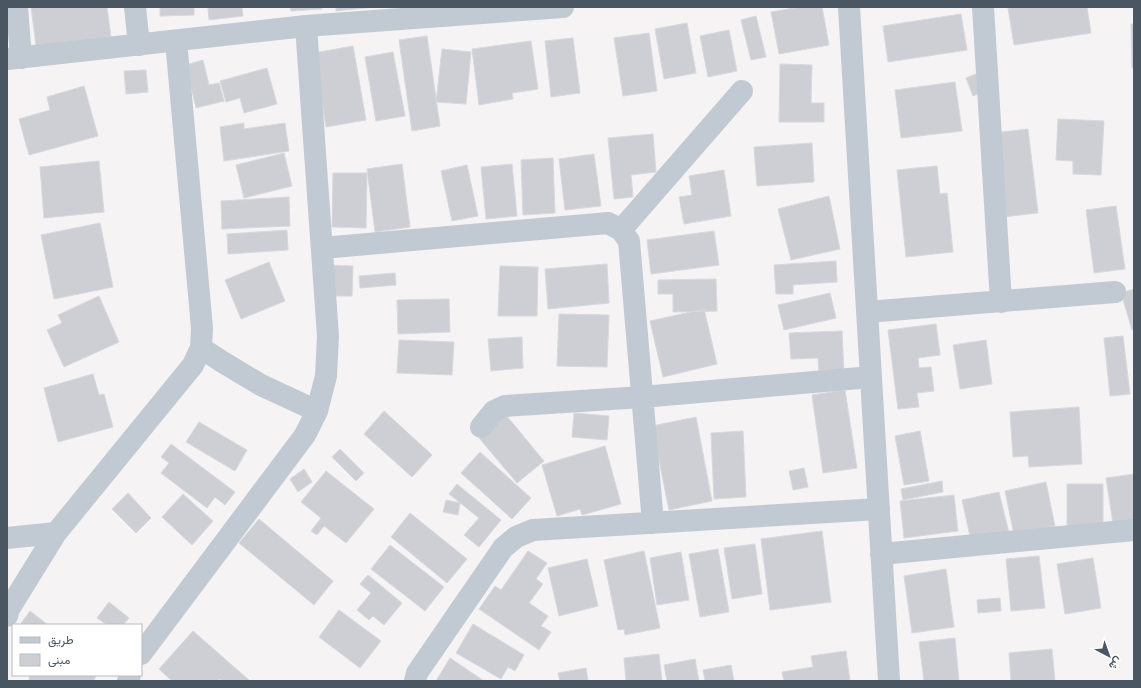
<svg xmlns="http://www.w3.org/2000/svg" width="1141" height="688" font-family="'Noto Sans',Vazirmatn,sans-serif">
  <style>
    .building { fill: #cdcfd5; stroke: #d7d9de }
    .lines { fill: none; stroke-linecap: round; stroke-linejoin: round }
    .minor { stroke: #c1cad2; stroke-width: 22 }
  </style>
  <rect width="100%" height="100%" fill="#f5f3f3"/>
  <!-- building -->
  <path class="building" d="M 31,7 L 107,7 L 111,37 L 36,46 Z
    M 160,7 L 194,7 L 194,15 L 160,16 Z
    M 208,7 L 242,7 L 243,16 L 209,20 Z
    M 290,7 L 322,7 L 322,9 L 291,11 Z
    M 336,7 L 374,7 L 336,11 Z
    M 800,7 L 822,7 L 829,45 L 779,54 L 771,12 Z
    M 1017,7 L 1087,7 L 1091,33 L 1014,45 L 1008,8 Z
    M 961,14 L 967,50 L 888,62 L 883,26 Z
    M 756,16 L 766,57 L 751,60 L 741,20 Z
    M 687,23 L 696,73 L 664,79 L 655,29 Z
    M 1131,24 L 1134,24 L 1134,68 L 1132,68 Z
    M 729,30 L 737,71 L 708,77 L 700,36 Z
    M 649,33 L 657,91 L 623,96 L 614,38 Z
    M 427,36 L 440,126 L 412,131 L 399,40 Z
    M 573,38 L 580,93 L 551,97 L 545,41 Z
    M 531,41 L 538,89 L 512,93 L 513,99 L 479,105 L 472,49 Z
    M 353,46 L 366,120 L 326,127 L 314,53 Z
    M 442,49 L 471,52 L 466,104 L 436,102 Z
    M 393,52 L 405,116 L 376,121 L 365,57 Z
    M 203,60 L 209,85 L 219,83 L 224,101 L 196,108 L 186,65 Z
    M 780,64 L 812,65 L 811,103 L 824,103 L 824,122 L 779,122 Z
    M 267,68 L 277,104 L 244,113 L 240,98 L 226,102 L 220,81 Z
    M 988,69 L 995,87 L 973,96 L 966,78 Z
    M 146,70 L 148,92 L 126,94 L 124,71 Z
    M 955,82 L 962,131 L 901,138 L 895,90 Z
    M 84,86 L 98,136 L 29,155 L 19,119 L 50,110 L 47,97 Z
    M 1058,119 L 1104,121 L 1101,175 L 1073,174 L 1073,161 L 1056,160 Z
    M 244,123 L 244,129 L 285,123 L 289,151 L 224,161 L 220,127 Z
    M 1028,129 L 1038,213 L 1003,217 L 993,133 Z
    M 653,134 L 656,172 L 631,175 L 633,197 L 614,199 L 608,138 Z
    M 812,143 L 814,182 L 757,186 L 754,147 Z
    M 284,153 L 292,186 L 244,198 L 236,165 Z
    M 594,154 L 601,206 L 565,210 L 559,159 Z
    M 553,158 L 555,213 L 523,215 L 521,160 Z
    M 99,161 L 104,212 L 44,218 L 40,167 Z
    M 402,164 L 410,227 L 375,232 L 367,169 Z
    M 512,164 L 517,216 L 486,219 L 481,167 Z
    M 467,165 L 478,216 L 452,221 L 441,171 Z
    M 937,166 L 940,194 L 947,193 L 953,252 L 906,257 L 897,170 Z
    M 724,170 L 731,216 L 684,224 L 679,197 L 692,195 L 689,176 Z
    M 333,173 L 367,173 L 366,228 L 332,227 Z
    M 829,196 L 840,249 L 791,260 L 778,209 Z
    M 289,197 L 290,226 L 222,229 L 221,201 Z
    M 1116,206 L 1125,269 L 1094,273 L 1086,210 Z
    M 100,223 L 113,287 L 54,299 L 41,235 Z
    M 287,230 L 288,250 L 228,254 L 227,234 Z
    M 714,231 L 719,265 L 651,274 L 647,240 Z
    M 836,261 L 837,282 L 793,285 L 793,294 L 776,294 L 774,265 Z
    M 269,262 L 285,301 L 241,319 L 225,280 Z
    M 607,264 L 609,303 L 548,309 L 545,269 Z
    M 326,265 L 353,266 L 352,296 L 326,296 Z
    M 500,266 L 538,267 L 537,316 L 498,316 Z
    M 395,273 L 396,285 L 360,288 L 359,276 Z
    M 716,279 L 717,311 L 673,312 L 673,294 L 658,294 L 658,280 Z
    M 1134,289 L 1134,329 L 1132,330 L 1121,293 Z
    M 830,293 L 836,318 L 784,330 L 778,305 Z
    M 99,296 L 119,342 L 64,367 L 47,330 L 62,323 L 58,315 Z
    M 449,299 L 450,332 L 398,334 L 397,300 Z
    M 704,309 L 717,364 L 663,377 L 650,321 Z
    M 559,314 L 609,315 L 607,367 L 557,366 Z
    M 936,324 L 940,355 L 918,358 L 919,368 L 931,367 L 934,391 L 917,393 L 919,407 L 898,409 L 888,330 Z
    M 842,331 L 844,375 L 819,376 L 818,358 L 791,359 L 789,333 Z
    M 1123,336 L 1130,394 L 1110,396 L 1104,338 Z
    M 522,337 L 523,368 L 491,371 L 488,339 Z
    M 399,340 L 454,342 L 452,375 L 397,373 Z
    M 986,340 L 992,384 L 960,389 L 953,345 Z
    M 93,374 L 99,395 L 104,394 L 113,427 L 58,442 L 44,388 Z
    M 845,390 L 857,468 L 823,473 L 812,395 Z
    M 1079,407 L 1082,464 L 1029,467 L 1028,456 L 1013,457 L 1010,412 Z
    M 384,411 L 432,455 L 412,477 L 364,434 Z
    M 574,413 L 609,416 L 607,440 L 572,437 Z
    M 506,415 L 544,461 L 517,483 L 479,438 Z
    M 696,417 L 712,501 L 669,510 L 652,426 Z
    M 199,422 L 247,450 L 235,471 L 186,442 Z
    M 743,431 L 746,497 L 714,499 L 711,433 Z
    M 920,431 L 929,481 L 904,485 L 895,436 Z
    M 171,444 L 235,492 L 225,505 L 215,497 L 207,508 L 161,473 L 169,463 L 161,457 Z
    M 605,446 L 621,504 L 582,515 L 580,509 L 557,516 L 542,465 Z
    M 340,449 L 364,473 L 356,481 L 332,457 Z
    M 480,452 L 531,498 L 512,519 L 461,473 Z
    M 804,468 L 808,487 L 793,490 L 789,471 Z
    M 304,469 L 312,482 L 298,492 L 290,479 Z
    M 326,471 L 374,509 L 346,543 L 324,526 L 317,535 L 311,531 L 321,518 L 301,502 Z
    M 1134,474 L 1134,521 L 1113,524 L 1106,478 Z
    M 942,481 L 943,492 L 903,500 L 901,489 Z
    M 1046,482 L 1055,526 L 1014,535 L 1005,491 Z
    M 457,484 L 501,520 L 479,547 L 464,535 L 479,518 L 449,494 Z
    M 1067,484 L 1103,484 L 1103,531 L 1067,531 Z
    M 999,492 L 1011,541 L 973,550 L 962,500 Z
    M 128,493 L 151,518 L 136,533 L 112,509 Z
    M 183,494 L 213,521 L 192,545 L 162,517 Z
    M 954,495 L 958,531 L 904,538 L 900,501 Z
    M 446,500 L 460,503 L 458,515 L 443,512 Z
    M 410,513 L 467,559 L 447,583 L 391,537 Z
    M 259,519 L 333,581 L 314,605 L 239,543 Z
    M 822,531 L 831,602 L 770,610 L 761,539 Z
    M 755,544 L 762,594 L 732,599 L 724,548 Z
    M 390,545 L 444,587 L 425,611 L 371,569 Z
    M 718,549 L 729,612 L 700,617 L 689,554 Z
    M 528,551 L 547,563 L 536,579 L 543,584 L 529,603 L 548,616 L 541,626 L 551,632 L 539,650 L 479,609 L 495,586 L 501,590 Z
    M 644,551 L 660,628 L 625,635 L 624,629 L 618,630 L 604,560 Z
    M 681,552 L 689,600 L 657,605 L 650,558 Z
    M 1039,556 L 1045,608 L 1011,611 L 1006,559 Z
    M 1093,558 L 1101,608 L 1065,614 L 1057,564 Z
    M 587,559 L 598,606 L 559,616 L 548,568 Z
    M 946,569 L 954,627 L 912,633 L 904,576 Z
    M 368,575 L 402,603 L 384,625 L 373,616 L 369,620 L 357,610 L 371,593 L 360,584 Z
    M 1000,598 L 1001,611 L 978,613 L 977,600 Z
    M 109,602 L 129,618 L 123,625 L 107,625 L 97,618 Z
    M 339,610 L 381,641 L 360,668 L 319,637 Z
    M 30,611 L 48,625 L 21,625 L 22,622 Z
    M 473,624 L 524,655 L 515,671 L 508,667 L 501,679 L 456,653 Z
    M 193,631 L 249,680 L 248,681 L 222,681 L 219,679 L 217,681 L 172,681 L 159,669 Z
    M 955,638 L 959,681 L 924,681 L 919,642 Z
    M 1052,649 L 1055,681 L 1011,681 L 1009,653 Z
    M 846,651 L 850,681 L 784,681 L 782,672 L 813,667 L 811,656 Z
    M 659,654 L 662,681 L 626,681 L 624,658 Z
    M 450,658 L 484,681 L 436,681 Z
    M 695,659 L 699,681 L 667,681 L 664,665 Z
    M 731,665 L 734,681 L 705,681 L 703,670 Z
    M 586,668 L 588,681 L 560,681 L 558,673 Z
    M 30,675 L 96,675 L 94,681 L 29,681 Z"/>
  <g class="lines">
    <!-- minor -->
    <path class="minor" d="M 17,7 L 21,58
      M 135,7 L 139,45
      M 849,7 L 889,681
      M 983,7 L 1001,302
      M 7,59 L 306,26 L 563,7
      M 621,230 L 742,91
      M 322,248 L 608,223 L 621,230 L 629,241 L 653,523
      M 867,312 L 1115,292
      M 201,348 L 221,361 L 261,385 L 317,411
      M 481,427 L 494,411 L 505,406 L 642,397 L 871,377
      M 7,538 L 56,533
      M 881,554 L 1134,530
      M 7,616 L 9,609 L 56,533 L 193,365 L 201,348 L 202,328 L 176,41
      M 141,654 L 305,435 L 317,411 L 326,376 L 328,336 L 306,26
      M 128,681 L 130,675
      M 415,681 L 417,673 L 503,548 L 516,537 L 533,530 L 879,509"/>
  </g>
  <!-- border -->
  <rect width="1141" height="688" fill="none" stroke="#4a5661" stroke-width="16"/>
  <!-- legend -->
  <rect x="12" y="624" width="130" height="52" fill="#ffffff" stroke="#b7bbc0"/>
  <rect x="20" y="637" width="20" height="6" fill="#c1cad2" stroke="#b7bbc0"/>
  <text x="48" y="644" font-size="12" fill="#4a5661">طريق</text>
  <rect x="20" y="654" width="20" height="12" fill="#cdcfd5" stroke="#b7bbc0"/>
  <text x="48" y="664" font-size="12" fill="#4a5661">مبنى</text>
  <!-- north arrow -->
  <g transform="translate(1109 656) rotate(139)" stroke="#ffffff" stroke-width="3" paint-order="stroke">
  <path d="M0-3L7 15L0 10L-7 15Z" fill="#4a5661"/>
  <text y="-6" font-size="11" font-weight="bold" text-anchor="middle" fill="#4a5661">ش</text>
  </g>
</svg>
